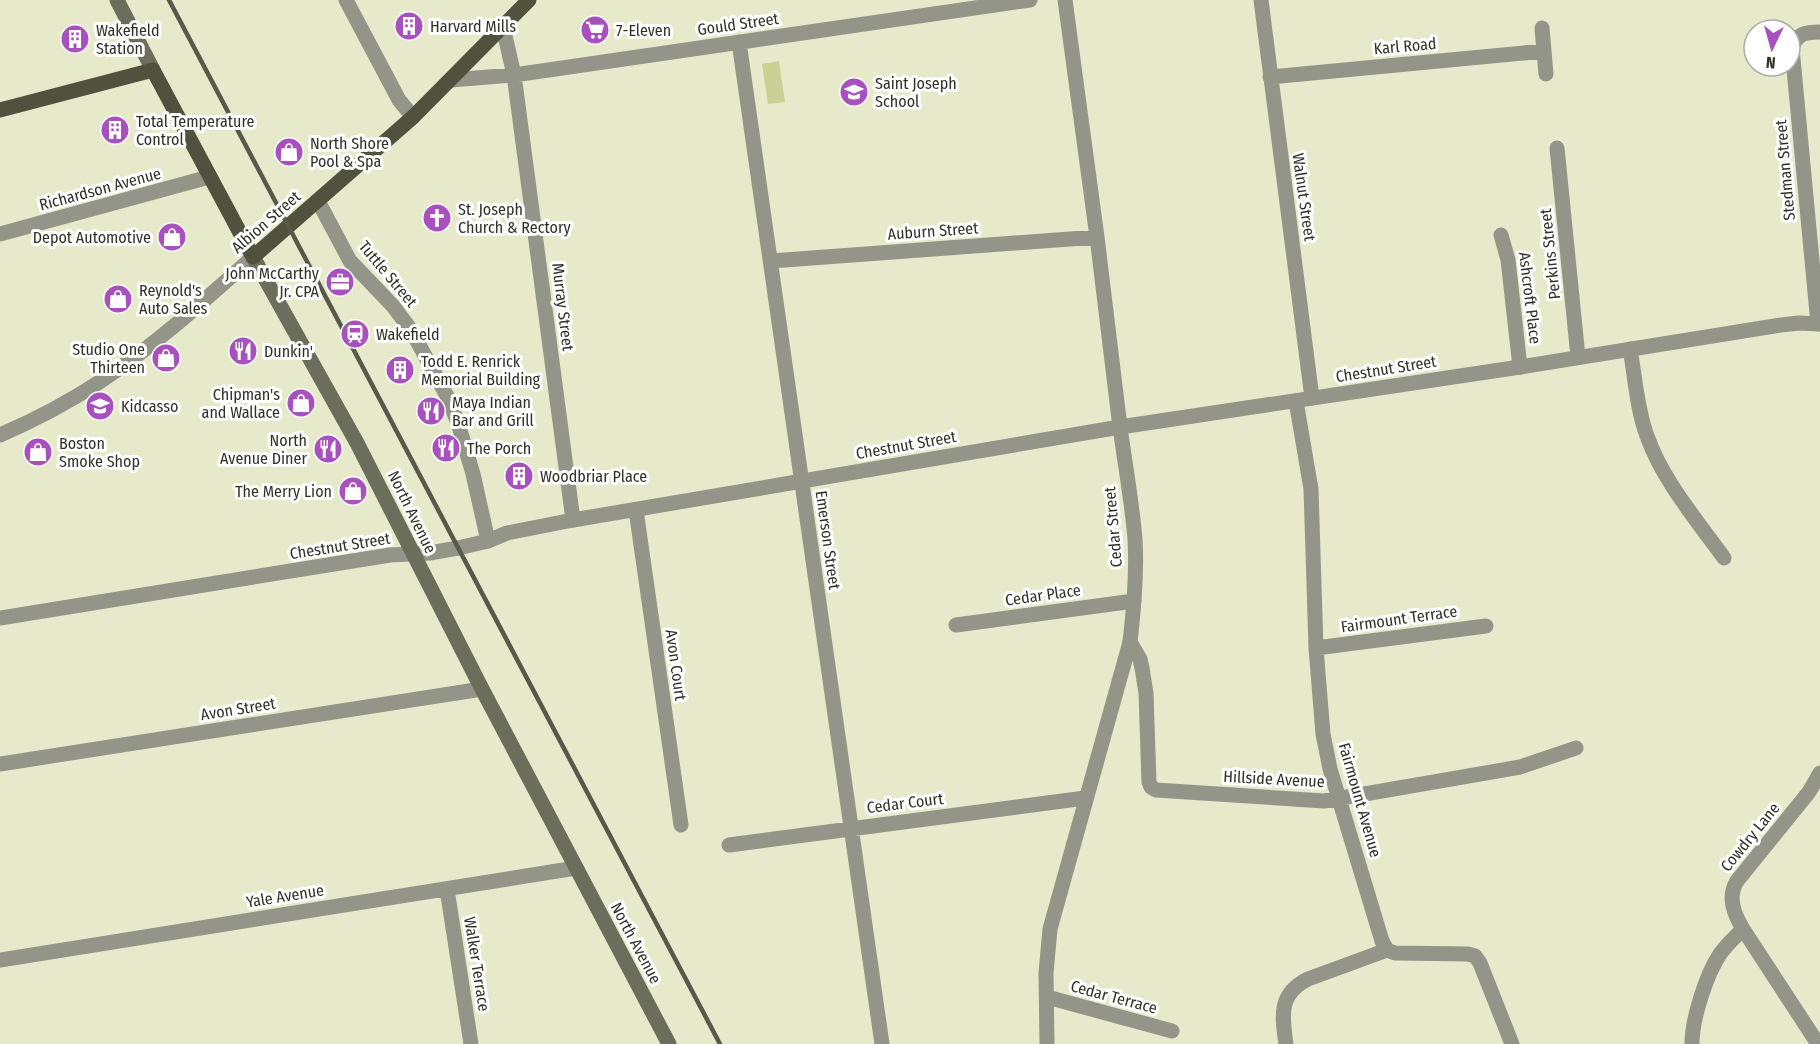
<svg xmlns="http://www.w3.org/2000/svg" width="1820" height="1044" font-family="'Fira Sans Condensed',sans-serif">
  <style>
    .green { fill: #cbd095 }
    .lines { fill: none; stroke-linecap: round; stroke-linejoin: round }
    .minor { stroke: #939588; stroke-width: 15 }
    .tertiary { stroke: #939588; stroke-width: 15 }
    .secondary { stroke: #6c6e5c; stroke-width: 15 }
    .primary { stroke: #50523d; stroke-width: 15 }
    .rail { stroke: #575949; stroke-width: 4.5 }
    .labels { text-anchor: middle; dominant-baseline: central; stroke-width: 6; stroke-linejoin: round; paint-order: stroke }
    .street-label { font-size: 16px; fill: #303126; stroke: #fff }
    .poi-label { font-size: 16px; fill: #303126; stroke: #fff; text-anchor: start }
  </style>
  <rect width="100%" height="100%" fill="#e6eacb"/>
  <!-- green -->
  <path class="green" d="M 779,61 L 785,102 L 768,104 L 762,64 Z"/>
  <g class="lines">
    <!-- minor -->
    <path class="minor" d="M 346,0 L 399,100 L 413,117
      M 1065,0 L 1097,237 L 1120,427
      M 1261,0 L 1312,398
      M 503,27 L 514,75 L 573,520
      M 1542,28 L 1546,74
      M 739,42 L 882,1044
      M 1270,77 L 1544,51
      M 451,80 L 514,75 L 1030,0
      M 1557,148 L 1578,357
      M 318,201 L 350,261 L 393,306 L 411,330 L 447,396 L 458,423 L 473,474 L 488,541
      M 0,234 L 209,177
      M 1501,235 L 1508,260 L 1520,367
      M 771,261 L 1097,237
      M 1818,324 L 1792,48 C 1797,33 1806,32 1820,32
      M 1630,349 C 1635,376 1637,410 1647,436 C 1663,481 1696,519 1724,558
      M 1296,401 L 1311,489 L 1316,648 L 1323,734 L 1330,769 L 1382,941 L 1387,950 L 1395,953 L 1468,954 L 1475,956 L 1480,963 L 1512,1044
      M 636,510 L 681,825
      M 0,618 L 390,555 L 412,554
      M 956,625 L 1134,601
      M 1130,642 L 1140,659 L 1142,668 L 1146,693 L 1149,782 L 1151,787 L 1156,790 L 1324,801 L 1520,767 L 1576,748
      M 1316,648 L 1486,626
      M 0,764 L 482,689
      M 729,845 L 1085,798
      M 447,889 L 471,1044
      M 0,960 L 576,868
      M 1047,997 L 1172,1031
      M 1286,1044 C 1282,1016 1278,994 1308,979 L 1387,950
      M 1692,1044 C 1692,1019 1706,975 1720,954 C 1726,945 1735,937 1743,929
      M 1818,1044 L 1743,929 C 1734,914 1727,897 1737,881 L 1809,792 L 1820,773"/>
    <!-- tertiary -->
    <path class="tertiary" d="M 0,435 C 35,420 69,402 101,381 C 155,345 205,300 253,257
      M 412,554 L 430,553 L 458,548 L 488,541 L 507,533 L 573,520 L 1120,427 L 1520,367 L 1781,325 L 1799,323 L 1820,324
      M 1047,1044 L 1046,973 L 1050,929 L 1130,642 C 1134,608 1137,573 1135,539 C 1132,502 1125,464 1120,427"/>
    <!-- secondary -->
    <path class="secondary" d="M 117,0 L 153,70
      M 253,257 L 357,443 L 482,689 L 669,1044"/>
    <!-- primary -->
    <path class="primary" d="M 0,110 L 153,70 L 253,257 L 413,117 L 529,0"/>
    <!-- rail -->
    <path class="rail" d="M 169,0 L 720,1044"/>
  </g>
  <!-- icons -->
  <defs>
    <g id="building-disc" transform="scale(1.5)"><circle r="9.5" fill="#a750be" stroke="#fff"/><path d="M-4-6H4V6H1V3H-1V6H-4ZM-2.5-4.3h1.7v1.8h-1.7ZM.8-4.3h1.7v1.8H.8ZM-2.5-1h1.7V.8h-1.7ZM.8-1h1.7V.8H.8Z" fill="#fff"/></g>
    <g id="supermarket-disc" transform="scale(1.5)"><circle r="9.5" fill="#a750be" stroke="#fff"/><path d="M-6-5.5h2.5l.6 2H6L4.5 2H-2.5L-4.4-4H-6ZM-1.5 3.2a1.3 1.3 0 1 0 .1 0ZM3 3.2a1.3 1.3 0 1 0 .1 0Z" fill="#fff"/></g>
    <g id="school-disc" transform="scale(1.5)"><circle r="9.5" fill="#a750be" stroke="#fff"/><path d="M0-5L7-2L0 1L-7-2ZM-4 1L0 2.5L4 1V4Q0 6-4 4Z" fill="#fff"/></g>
    <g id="shop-disc" transform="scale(1.5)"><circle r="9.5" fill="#a750be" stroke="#fff"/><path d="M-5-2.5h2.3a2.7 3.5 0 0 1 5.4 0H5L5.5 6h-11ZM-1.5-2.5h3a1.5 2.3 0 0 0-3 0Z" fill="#fff"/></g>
    <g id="church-disc" transform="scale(1.5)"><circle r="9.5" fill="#a750be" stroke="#fff"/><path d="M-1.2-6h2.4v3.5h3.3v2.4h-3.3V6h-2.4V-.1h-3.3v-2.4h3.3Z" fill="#fff"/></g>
    <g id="office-disc" transform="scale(1.5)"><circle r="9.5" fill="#a750be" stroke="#fff"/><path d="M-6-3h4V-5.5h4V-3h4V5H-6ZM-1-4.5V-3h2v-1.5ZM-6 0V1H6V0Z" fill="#fff"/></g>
    <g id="station-disc" transform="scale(1.5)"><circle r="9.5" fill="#a750be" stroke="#fff"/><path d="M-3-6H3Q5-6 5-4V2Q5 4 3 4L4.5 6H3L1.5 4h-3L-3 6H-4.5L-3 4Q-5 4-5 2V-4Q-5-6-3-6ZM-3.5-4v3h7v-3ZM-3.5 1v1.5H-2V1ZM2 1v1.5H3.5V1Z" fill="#fff"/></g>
    <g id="restaurant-disc" transform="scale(1.5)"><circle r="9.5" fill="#a750be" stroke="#fff"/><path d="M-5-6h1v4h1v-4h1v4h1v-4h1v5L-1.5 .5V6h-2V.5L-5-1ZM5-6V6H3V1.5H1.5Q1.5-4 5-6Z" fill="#fff"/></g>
  </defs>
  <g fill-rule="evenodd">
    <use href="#building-disc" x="409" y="26"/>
    <use href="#supermarket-disc" x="595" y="30"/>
    <use href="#building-disc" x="75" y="39"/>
    <use href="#school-disc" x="854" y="92"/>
    <use href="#building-disc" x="115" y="130"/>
    <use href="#shop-disc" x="289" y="152"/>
    <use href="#church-disc" x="437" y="218"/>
    <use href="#shop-disc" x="172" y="237"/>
    <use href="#office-disc" x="340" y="282"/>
    <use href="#shop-disc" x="118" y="299"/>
    <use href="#station-disc" x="355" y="334"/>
    <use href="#restaurant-disc" x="243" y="351"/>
    <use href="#shop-disc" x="166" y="358"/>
    <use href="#building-disc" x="400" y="370"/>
    <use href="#shop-disc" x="301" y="403"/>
    <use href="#school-disc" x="100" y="406"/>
    <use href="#restaurant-disc" x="431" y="411"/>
    <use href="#restaurant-disc" x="446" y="448"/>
    <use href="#restaurant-disc" x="328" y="449"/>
    <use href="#shop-disc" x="38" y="452"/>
    <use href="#building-disc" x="519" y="476"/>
    <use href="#shop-disc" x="353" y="491"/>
  </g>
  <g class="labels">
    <!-- street labels -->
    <g class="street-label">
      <text transform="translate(738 24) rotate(-8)">Gould Street</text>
      <text transform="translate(1405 46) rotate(-5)">Karl Road</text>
      <text transform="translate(1785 170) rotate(-95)">Stedman Street</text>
      <text transform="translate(100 189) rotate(-15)">Richardson Avenue</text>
      <text transform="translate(1304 197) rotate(82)">Walnut Street</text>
      <text transform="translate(266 222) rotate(-41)">Albion Street</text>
      <text transform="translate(933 231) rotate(-4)">Auburn Street</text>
      <text transform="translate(1550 254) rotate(-96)">Perkins Street</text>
      <text transform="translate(388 274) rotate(50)">Tuttle Street</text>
      <text transform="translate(1530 298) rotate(83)">Ashcroft Place</text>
      <text transform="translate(563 307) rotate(83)">Murray Street</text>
      <text transform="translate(1386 369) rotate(-9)">Chestnut Street</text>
      <text transform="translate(906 445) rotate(-10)">Chestnut Street</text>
      <text transform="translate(412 512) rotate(64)">North Avenue</text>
      <text transform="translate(1113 527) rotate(-95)">Cedar Street</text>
      <text transform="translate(828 540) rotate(82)">Emerson Street</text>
      <text transform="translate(340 546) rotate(-9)">Chestnut Street</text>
      <text transform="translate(1043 595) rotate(-8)">Cedar Place</text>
      <text transform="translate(1399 619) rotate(-8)">Fairmount Terrace</text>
      <text transform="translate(676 665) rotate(82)">Avon Court</text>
      <text transform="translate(238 709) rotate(-9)">Avon Street</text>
      <text transform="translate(1274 779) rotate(3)">Hillside Avenue</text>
      <text transform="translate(1360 800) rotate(74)">Fairmount Avenue</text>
      <text transform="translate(905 803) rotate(-7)">Cedar Court</text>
      <text transform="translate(1750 837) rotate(-51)">Cowdry Lane</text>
      <text transform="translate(285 896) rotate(-9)">Yale Avenue</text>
      <text transform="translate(636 943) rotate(62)">North Avenue</text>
      <text transform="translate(477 964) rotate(81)">Walker Terrace</text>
      <text transform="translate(1114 997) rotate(15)">Cedar Terrace</text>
    </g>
    <!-- poi labels -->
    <g class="poi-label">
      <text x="430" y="26">Harvard Mills</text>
      <text x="96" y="30">Wakefield<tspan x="96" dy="18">Station</tspan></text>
      <text x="616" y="30">7-Eleven</text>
      <text x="875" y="83">Saint Joseph<tspan x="875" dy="18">School</tspan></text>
      <text x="136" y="121">Total Temperature<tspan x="136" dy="18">Control</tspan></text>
      <text x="310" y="143">North Shore<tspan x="310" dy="18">Pool &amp; Spa</tspan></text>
      <text x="458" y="209">St. Joseph<tspan x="458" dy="18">Church &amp; Rectory</tspan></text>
      <text x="151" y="237" text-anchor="end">Depot Automotive</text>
      <text x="319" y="273" text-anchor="end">John McCarthy<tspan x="319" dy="18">Jr. CPA</tspan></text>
      <text x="139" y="290">Reynold's<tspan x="139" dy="18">Auto Sales</tspan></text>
      <text x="376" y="334">Wakefield</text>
      <text x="145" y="349" text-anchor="end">Studio One<tspan x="145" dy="18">Thirteen</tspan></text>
      <text x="264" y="351">Dunkin'</text>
      <text x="421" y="361">Todd E. Renrick<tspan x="421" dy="18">Memorial Building</tspan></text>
      <text x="280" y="394" text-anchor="end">Chipman's<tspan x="280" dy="18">and Wallace</tspan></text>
      <text x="452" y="402">Maya Indian<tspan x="452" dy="18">Bar and Grill</tspan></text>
      <text x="121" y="406">Kidcasso</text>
      <text x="307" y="440" text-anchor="end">North<tspan x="307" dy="18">Avenue Diner</tspan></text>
      <text x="59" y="443">Boston<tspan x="59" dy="18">Smoke Shop</tspan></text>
      <text x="467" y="448">The Porch</text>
      <text x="540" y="476">Woodbriar Place</text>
      <text x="332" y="491" text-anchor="end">The Merry Lion</text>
    </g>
  </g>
  <!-- north arrow -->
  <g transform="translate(1772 48) rotate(185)"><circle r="28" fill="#ffffff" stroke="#acada8" stroke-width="1.5"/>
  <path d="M0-4.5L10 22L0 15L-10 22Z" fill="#a750be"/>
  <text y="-9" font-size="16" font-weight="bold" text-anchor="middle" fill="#303126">N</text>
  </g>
</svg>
